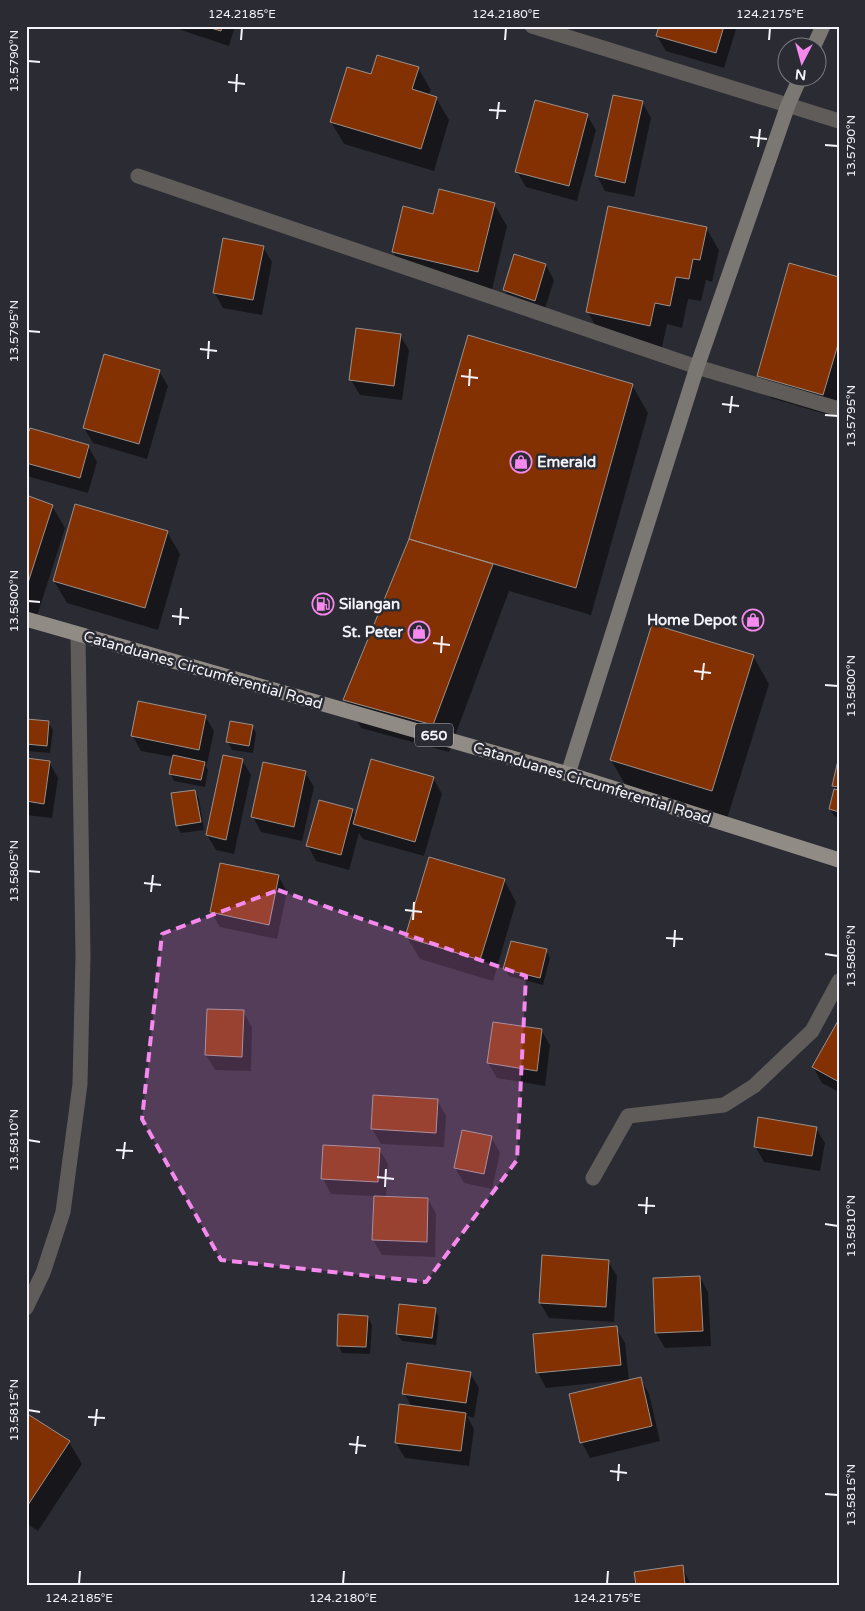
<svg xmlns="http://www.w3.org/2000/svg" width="865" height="1611" font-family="'Varela Round',sans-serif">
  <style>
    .shadow { fill: #0007 }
    .building { fill: #833102; stroke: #9b908b }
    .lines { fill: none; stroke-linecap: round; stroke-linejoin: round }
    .street { stroke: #5f5c59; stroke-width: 15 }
    .secondary { stroke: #7b7772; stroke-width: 15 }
    .primary { stroke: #918b85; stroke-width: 15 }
    .marked { fill: #f589ee; fill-opacity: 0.2; stroke: #f589ee; stroke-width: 4; stroke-dasharray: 10 6; stroke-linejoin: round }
    .ticks { fill: none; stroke: #f3f3f9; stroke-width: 2 }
    .labels { text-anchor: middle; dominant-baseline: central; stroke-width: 5; stroke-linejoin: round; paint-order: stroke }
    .shield { fill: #2b2b33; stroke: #b7b7be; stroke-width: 1 }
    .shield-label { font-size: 14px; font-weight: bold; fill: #f3f3f9 }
    .poi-label { font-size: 15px; font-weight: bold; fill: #f3f3f9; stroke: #2b2b33; text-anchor: start }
    .street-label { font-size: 15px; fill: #f3f3f9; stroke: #2b2b33 }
    .neatline { fill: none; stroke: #f3f3f9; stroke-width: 2 }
    .ticks-label { font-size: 12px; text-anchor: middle; fill: #f3f3f9 }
  </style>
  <rect width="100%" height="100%" fill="#2b2b33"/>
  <!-- shadow -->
  <path class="shadow" d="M 169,26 L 235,26 L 229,46 Z
    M 660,26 L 737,26 L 724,68 L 666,51 L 657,36 Z
    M 418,68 L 431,90 L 429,95 L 436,98 L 449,120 L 434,171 L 344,144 L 331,122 L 372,75 Z
    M 642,102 L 651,118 L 634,197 L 605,191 L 597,176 Z
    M 587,115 L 596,130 L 577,201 L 526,187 L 517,172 Z
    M 494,204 L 507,226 L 491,294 L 406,274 L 393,252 L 434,215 Z
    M 706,228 L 719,250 L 712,282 L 706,280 L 701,301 L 688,299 L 682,328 L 667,324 L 662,347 L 600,334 L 588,312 Z
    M 263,247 L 272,262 L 262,315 L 223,308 L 214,292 Z
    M 546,265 L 554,280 L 543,315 L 513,305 L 504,290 Z
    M 839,278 L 839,405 L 835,417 L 771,398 L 758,376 Z
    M 400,335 L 409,350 L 402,400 L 360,395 L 351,380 Z
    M 159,371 L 168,386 L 147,459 L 93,443 L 84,428 Z
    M 632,385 L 648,413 L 591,615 L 509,591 L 449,752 L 361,728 L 345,700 L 410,539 Z
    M 26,430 L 29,435 L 88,446 L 97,462 L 88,493 L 30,477 L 26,471 Z
    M 26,497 L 52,506 L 65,528 L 37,616 L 26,612 Z
    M 167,532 L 180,554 L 158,630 L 67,603 L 54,581 Z
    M 753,656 L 769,684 L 727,819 L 627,788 L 611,760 Z
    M 205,716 L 214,731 L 207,764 L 205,764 L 208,770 L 205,787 L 174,781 L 170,773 L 173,757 L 141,751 L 132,735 Z
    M 26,720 L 48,722 L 53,730 L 50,753 L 26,751 Z
    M 252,726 L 256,733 L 253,753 L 232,750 L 228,742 Z
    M 26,759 L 49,762 L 58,778 L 52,818 L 26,815 Z
    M 242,760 L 251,775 L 234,854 L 216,850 L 207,835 Z
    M 839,762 L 839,818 L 834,816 L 830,809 L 837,791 L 833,785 Z
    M 305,772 L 314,787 L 302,841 L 261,832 L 253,817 Z
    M 433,778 L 442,794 L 424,856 L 363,839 L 359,833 L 349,870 L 316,861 L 308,846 L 353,810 L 356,817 Z
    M 195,791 L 199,799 L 204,830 L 181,833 L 177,826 Z
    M 279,877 L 287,892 L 277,939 L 220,927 L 211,912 Z
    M 504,880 L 516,902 L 493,981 L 420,959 L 407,937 Z
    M 546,950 L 550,958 L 543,985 L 509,976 L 505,969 Z
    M 208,1010 L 243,1012 L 252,1027 L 251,1071 L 215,1070 L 206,1055 Z
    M 839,1022 L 839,1092 L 822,1083 L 813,1067 Z
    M 494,1023 L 541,1030 L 550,1045 L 545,1086 L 497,1078 L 488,1063 Z
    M 437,1100 L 446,1116 L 444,1147 L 381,1144 L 372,1129 Z
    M 816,1128 L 825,1143 L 820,1171 L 764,1162 L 755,1146 Z
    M 463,1131 L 491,1137 L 500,1153 L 492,1189 L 464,1183 L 455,1168 Z
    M 379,1149 L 388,1164 L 386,1197 L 428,1199 L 436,1214 L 435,1257 L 382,1255 L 373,1240 L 375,1196 L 331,1194 L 323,1179 Z
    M 608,1261 L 617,1276 L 614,1322 L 549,1318 L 540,1303 Z
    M 700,1277 L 708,1292 L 711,1346 L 665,1348 L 656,1333 Z
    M 435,1309 L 439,1317 L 436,1345 L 402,1341 L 397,1334 Z
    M 368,1317 L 372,1325 L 370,1354 L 342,1353 L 338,1345 Z
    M 616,1328 L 625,1343 L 629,1381 L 640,1378 L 649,1394 L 660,1441 L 590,1458 L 582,1443 L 626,1380 L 546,1388 L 538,1373 Z
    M 470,1373 L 479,1388 L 474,1418 L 467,1416 L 474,1429 L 469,1466 L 405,1458 L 396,1443 L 412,1407 L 404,1393 Z
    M 26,1414 L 69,1442 L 82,1464 L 38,1531 L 26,1523 Z
    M 682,1567 L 691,1585 L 637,1585 Z"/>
  <!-- building -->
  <path class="building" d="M 204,26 L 222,26 L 221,31 Z
    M 659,26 L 724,26 L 716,53 L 656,36 Z
    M 377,55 L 419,67 L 412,89 L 437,97 L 421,149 L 330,122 L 347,67 L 371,74 Z
    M 613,95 L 643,101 L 625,183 L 595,176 Z
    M 535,100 L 588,114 L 569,186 L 515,172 Z
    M 439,189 L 495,203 L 478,272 L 392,252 L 403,206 L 433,214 Z
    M 608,206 L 707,227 L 700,260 L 693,259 L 689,279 L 676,277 L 670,306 L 655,303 L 650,326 L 586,312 Z
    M 223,238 L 264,246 L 253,300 L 213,293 Z
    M 514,254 L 546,264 L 535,301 L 503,290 Z
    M 789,263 L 839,277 L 839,341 L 823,395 L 757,376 Z
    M 356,328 L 401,334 L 394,386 L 349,380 Z
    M 468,335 L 633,384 L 576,588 L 409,539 Z
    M 104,354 L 160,370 L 139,444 L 83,428 Z
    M 30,428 L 89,445 L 80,478 L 26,463 L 26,440 Z
    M 26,495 L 53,505 L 26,589 Z
    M 75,504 L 168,531 L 145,608 L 53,581 Z
    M 409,539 L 493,564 L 433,725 L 343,700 Z
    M 652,624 L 754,655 L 712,791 L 610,760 Z
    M 138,701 L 206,715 L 199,750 L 131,736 Z
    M 26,719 L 49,721 L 47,746 L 26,744 Z
    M 230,721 L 253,725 L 249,746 L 226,742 Z
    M 173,755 L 205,762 L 201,780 L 169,774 Z
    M 223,755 L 243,759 L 226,840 L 206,835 Z
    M 839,756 L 839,787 L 832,786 Z
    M 26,758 L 50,761 L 44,804 L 26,801 Z
    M 371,759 L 434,777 L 415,842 L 353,824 Z
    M 263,762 L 306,771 L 294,827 L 251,817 Z
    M 834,789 L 839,790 L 839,812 L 829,809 Z
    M 195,790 L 201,822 L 176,826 L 171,793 Z
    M 319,800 L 353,809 L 341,855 L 306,846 Z
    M 429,857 L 505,879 L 480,960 L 405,937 Z
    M 220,863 L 279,875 L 269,925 L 210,912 Z
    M 511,941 L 547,949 L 540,978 L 503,969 Z
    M 207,1009 L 244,1010 L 242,1057 L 205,1055 Z
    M 839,1019 L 839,1082 L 812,1067 Z
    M 493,1022 L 542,1029 L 537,1071 L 487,1063 Z
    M 373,1095 L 438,1099 L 436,1133 L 371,1129 Z
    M 758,1117 L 817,1127 L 812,1156 L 754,1147 Z
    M 462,1130 L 492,1136 L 484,1174 L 454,1168 Z
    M 323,1145 L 380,1148 L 378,1182 L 321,1179 Z
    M 374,1196 L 428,1198 L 427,1242 L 372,1240 Z
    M 542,1255 L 609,1260 L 606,1307 L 539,1303 Z
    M 700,1276 L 703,1331 L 655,1333 L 653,1278 Z
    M 399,1304 L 436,1308 L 432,1338 L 396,1334 Z
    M 338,1314 L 368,1316 L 366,1347 L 337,1346 Z
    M 617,1326 L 621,1365 L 536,1373 L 533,1334 Z
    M 407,1363 L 471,1372 L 466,1403 L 402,1394 Z
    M 641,1377 L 652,1426 L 580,1443 L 569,1394 Z
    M 399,1404 L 466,1413 L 461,1451 L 395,1443 Z
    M 26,1413 L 70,1441 L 26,1508 Z
    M 683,1565 L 685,1585 L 636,1585 L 634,1572 Z"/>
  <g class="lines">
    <!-- street -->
    <path class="street" d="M 532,26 L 839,121
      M 138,176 L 697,367 L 839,409
      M 593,1178 L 628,1116 L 724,1105 L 754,1086 L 812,1031 L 839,981
      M 26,1308 L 43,1273 L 63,1212 L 80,1084 L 83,956 L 78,635"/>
    <!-- secondary -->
    <path class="secondary" d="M 813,48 L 823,26
      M 568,774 L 697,367 L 788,105 L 800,78"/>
    <!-- primary -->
    <path class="primary" d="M 26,619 L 568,774 L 839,860"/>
  </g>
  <!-- marked area -->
  <path class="marked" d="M 278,890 L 526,976 L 517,1160 L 426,1282 L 221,1260 L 142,1119 L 162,934 Z"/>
  <!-- ticks -->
  <path class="ticks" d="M 241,40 L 242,28M 505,40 L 506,28M 769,40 L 770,28M 28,61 L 40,62M 228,82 L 245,84M 236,92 L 237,74M 489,110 L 506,111M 497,119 L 499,102M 750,137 L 767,139M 825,145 L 838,146M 758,147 L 760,129M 28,331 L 40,332M 200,349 L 217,351M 208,359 L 209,341M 461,376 L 478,378M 469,386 L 470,369M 722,404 L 739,406M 730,413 L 732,396M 825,415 L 838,416M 28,601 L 40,602M 172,616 L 189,618M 180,625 L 181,608M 433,643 L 450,645M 441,653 L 442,636M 694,671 L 711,673M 702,680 L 704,663M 825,685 L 838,686M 28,871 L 40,872M 144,883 L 161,885M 151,892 L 153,875M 405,910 L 422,912M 413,920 L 414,902M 666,938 L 683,939M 674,947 L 675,930M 825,954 L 838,956M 28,1140 L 40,1142M 116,1150 L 133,1151M 123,1159 L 125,1142M 377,1177 L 394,1179M 385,1187 L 386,1169M 638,1205 L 655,1206M 646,1214 L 647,1197M 825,1224 L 838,1226M 28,1410 L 40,1412M 88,1417 L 105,1418M 95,1426 L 97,1409M 349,1444 L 366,1446M 356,1454 L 358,1436M 610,1471 L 627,1473M 618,1481 L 619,1464M 825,1494 L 838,1495M 79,1584 L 80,1571M 343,1584 L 344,1571M 607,1584 L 608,1571"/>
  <!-- icons -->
  <defs>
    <g id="shop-ring" transform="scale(1.125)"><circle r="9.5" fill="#2b2b33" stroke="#f589ee" stroke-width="1.5"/><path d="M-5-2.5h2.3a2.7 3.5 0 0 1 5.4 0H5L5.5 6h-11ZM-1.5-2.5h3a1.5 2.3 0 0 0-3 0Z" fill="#f589ee"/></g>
    <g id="fuel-ring" transform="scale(1.125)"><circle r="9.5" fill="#2b2b33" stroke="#f589ee" stroke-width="1.5"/><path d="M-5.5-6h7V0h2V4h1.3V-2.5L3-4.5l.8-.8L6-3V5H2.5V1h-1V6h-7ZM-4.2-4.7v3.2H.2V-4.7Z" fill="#f589ee"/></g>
  </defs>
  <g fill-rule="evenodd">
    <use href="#shop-ring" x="521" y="462"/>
    <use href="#fuel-ring" x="323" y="604"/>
    <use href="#shop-ring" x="753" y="620"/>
    <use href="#shop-ring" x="419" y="632"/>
  </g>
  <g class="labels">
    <!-- shield labels -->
    <rect class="shield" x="415" y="723.5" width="38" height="23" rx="4"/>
    <g class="shield-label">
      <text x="434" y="735">650</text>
    </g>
    <!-- poi labels -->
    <g class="poi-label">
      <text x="537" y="462">Emerald</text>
      <text x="339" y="604">Silangan</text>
      <text x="737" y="620" text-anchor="end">Home Depot</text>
      <text x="403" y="632" text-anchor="end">St. Peter</text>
    </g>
    <!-- street labels -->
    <g class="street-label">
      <text transform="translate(203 670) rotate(16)">Catanduanes Circumferential Road</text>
      <text transform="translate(592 783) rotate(17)">Catanduanes Circumferential Road</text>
    </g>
  </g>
  <!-- border -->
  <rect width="865" height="1611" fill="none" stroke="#2b2b33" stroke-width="55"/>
  <!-- north arrow -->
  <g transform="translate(802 62) rotate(186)"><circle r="24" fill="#2b2b33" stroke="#7b7b82"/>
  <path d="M0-4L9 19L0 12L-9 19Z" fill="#f589ee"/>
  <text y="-8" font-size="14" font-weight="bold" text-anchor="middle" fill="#f3f3f9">N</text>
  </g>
  <rect x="28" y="28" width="810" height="1556" class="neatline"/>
  <g class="ticks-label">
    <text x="242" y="18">124.2185°E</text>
    <text x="506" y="18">124.2180°E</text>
    <text x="770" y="18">124.2175°E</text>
    <text transform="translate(14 61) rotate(-90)" y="4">13.5790°N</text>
    <text transform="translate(851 146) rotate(-90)" y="4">13.5790°N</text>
    <text transform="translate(14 331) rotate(-90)" y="4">13.5795°N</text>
    <text transform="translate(851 416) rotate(-90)" y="4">13.5795°N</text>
    <text transform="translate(14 601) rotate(-90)" y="4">13.5800°N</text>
    <text transform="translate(851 686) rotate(-90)" y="4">13.5800°N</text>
    <text transform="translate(14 871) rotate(-90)" y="4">13.5805°N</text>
    <text transform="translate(851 956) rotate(-90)" y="4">13.5805°N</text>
    <text transform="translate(14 1140) rotate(-90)" y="4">13.5810°N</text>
    <text transform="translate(851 1226) rotate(-90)" y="4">13.5810°N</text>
    <text transform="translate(14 1410) rotate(-90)" y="4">13.5815°N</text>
    <text transform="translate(851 1495) rotate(-90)" y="4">13.5815°N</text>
    <text x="79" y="1602">124.2185°E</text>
    <text x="343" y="1602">124.2180°E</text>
    <text x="607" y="1602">124.2175°E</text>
  </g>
</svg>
